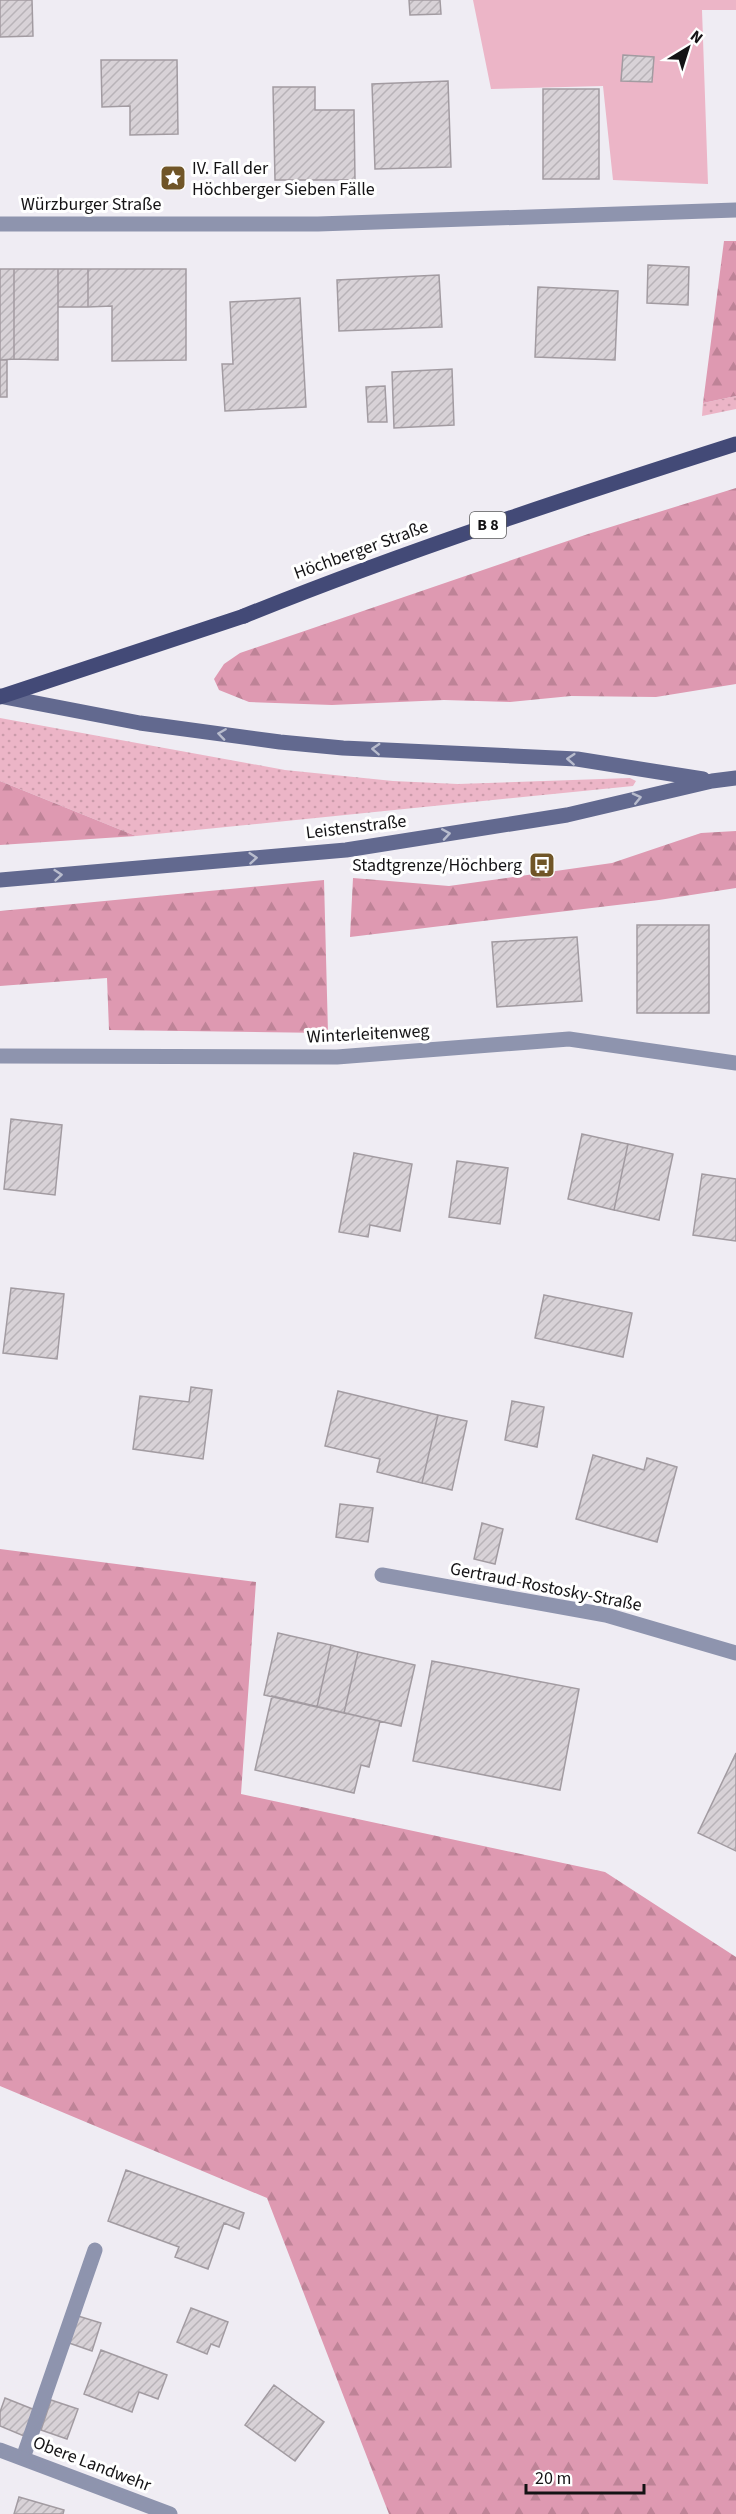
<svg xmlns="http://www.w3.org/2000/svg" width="736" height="2514" font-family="'Source Sans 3',sans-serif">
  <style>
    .grass { fill: url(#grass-dots) }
    .forest { fill: url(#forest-firs) }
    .garden { fill: #ecb5c7 }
    .building { fill: url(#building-hatch); stroke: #a29ba1; stroke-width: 1.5 }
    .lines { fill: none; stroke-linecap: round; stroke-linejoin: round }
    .service { stroke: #8e94ae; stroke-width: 15 }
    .minor { stroke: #8e94ae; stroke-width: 15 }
    .secondary { stroke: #62698f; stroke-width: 15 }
    .primary { stroke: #434a77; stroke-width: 15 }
    .primary-bridge { stroke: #434a77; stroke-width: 15 }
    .oneway { stroke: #b8bccd }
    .labels { text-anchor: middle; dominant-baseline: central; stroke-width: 6; stroke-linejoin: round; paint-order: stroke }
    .shield { fill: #fff; stroke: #5a5a5b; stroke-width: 1.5 }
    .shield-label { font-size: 16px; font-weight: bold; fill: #141315 }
    .poi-label { font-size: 18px; fill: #141315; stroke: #fff; text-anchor: start }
    .street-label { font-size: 18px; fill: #141315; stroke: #fff }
  </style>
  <defs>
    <pattern id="grass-dots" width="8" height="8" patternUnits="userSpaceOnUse" patternTransform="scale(1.5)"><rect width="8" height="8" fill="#ecb5c7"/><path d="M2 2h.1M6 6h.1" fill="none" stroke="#ca9baa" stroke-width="1.8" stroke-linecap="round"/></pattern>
    <pattern id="forest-firs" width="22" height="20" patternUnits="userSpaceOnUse" patternTransform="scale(1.5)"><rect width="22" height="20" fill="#de99b1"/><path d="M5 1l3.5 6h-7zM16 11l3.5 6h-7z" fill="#be8397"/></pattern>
    <pattern id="building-hatch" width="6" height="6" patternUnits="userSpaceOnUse" patternTransform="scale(1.5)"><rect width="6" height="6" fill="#d8d2d7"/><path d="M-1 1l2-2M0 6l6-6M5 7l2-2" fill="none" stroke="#b8b3b8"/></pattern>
  </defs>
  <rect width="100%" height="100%" fill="#efecf3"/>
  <!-- grass -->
  <path class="grass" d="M 736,396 L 736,409 L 702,416 L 703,403 Z
    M 0,718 L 285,770 L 393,781 L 458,784 L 630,778 L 636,781 L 633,786 L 136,836 L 0,781 Z"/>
  <!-- forest -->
  <path class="forest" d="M 724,241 L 736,241 L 736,396 L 703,403 Z
    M 736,488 L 736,684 L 656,697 L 571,696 L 510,702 L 444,700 L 332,705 L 249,702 L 219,690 L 214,679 L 224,664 L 240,653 L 588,534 Z
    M 0,781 L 136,836 L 0,845 Z
    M 736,831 L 736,888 L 659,900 L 350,937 L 353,878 L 449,886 L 612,863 L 701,833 Z
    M 324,880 L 328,1033 L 109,1030 L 107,978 L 0,986 L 0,911 Z
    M 0,1549 L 256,1582 L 241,1794 L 605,1872 L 736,1957 L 736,2514 L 389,2514 L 267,2198 L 0,2086 Z"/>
  <!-- garden -->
  <path class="garden" d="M 473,0 L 736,0 L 736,10 L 702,10 L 708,184 L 613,180 L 603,86 L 491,89 Z"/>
  <!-- building -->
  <path class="building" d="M 0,0 L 32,0 L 33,36 L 0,37 Z
    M 409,0 L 440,0 L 441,14 L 410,15 Z
    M 623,55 L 654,57 L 652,82 L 621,81 Z
    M 101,60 L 177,60 L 178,134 L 130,135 L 130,106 L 102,107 Z
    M 448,81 L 451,167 L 375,169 L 372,84 Z
    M 273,87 L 315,87 L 315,110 L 354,110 L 355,180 L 275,180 Z
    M 543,89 L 599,89 L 599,179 L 543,179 Z
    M 648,265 L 689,267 L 688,305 L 647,303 Z
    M 0,269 L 14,269 L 14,359 L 0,360 Z
    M 14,269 L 58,269 L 58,360 L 14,359 Z
    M 58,269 L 88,269 L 88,307 L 58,307 Z
    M 88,269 L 186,269 L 186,360 L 112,361 L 112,306 L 88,307 Z
    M 439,275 L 442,327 L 339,331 L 337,280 Z
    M 538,287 L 618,291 L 615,360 L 535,357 Z
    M 300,298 L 306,407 L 225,411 L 222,364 L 233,364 L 230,302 Z
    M 0,360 L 7,360 L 7,397 L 0,397 Z
    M 452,369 L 454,425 L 394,428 L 392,372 Z
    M 385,386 L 387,422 L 368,422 L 366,387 Z
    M 637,925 L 709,925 L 709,1013 L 637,1013 Z
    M 577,937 L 582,1001 L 497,1007 L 492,942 Z
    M 11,1119 L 62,1125 L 55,1195 L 4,1189 Z
    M 582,1134 L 628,1144 L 614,1210 L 568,1199 Z
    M 628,1144 L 673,1154 L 659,1220 L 614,1210 Z
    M 354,1153 L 412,1164 L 400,1231 L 370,1225 L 368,1237 L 339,1232 Z
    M 457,1161 L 508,1168 L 500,1224 L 449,1217 Z
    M 702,1174 L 736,1179 L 736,1241 L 693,1235 Z
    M 11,1288 L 64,1294 L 57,1359 L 3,1353 Z
    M 544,1295 L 632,1313 L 623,1357 L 535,1338 Z
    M 191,1387 L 212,1390 L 203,1459 L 133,1449 L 140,1396 L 189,1402 Z
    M 338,1391 L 438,1415 L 422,1483 L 377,1472 L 380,1459 L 325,1446 Z
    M 512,1401 L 544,1407 L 537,1447 L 505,1440 Z
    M 438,1415 L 467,1421 L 452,1490 L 422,1483 Z
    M 593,1455 L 644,1470 L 647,1458 L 677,1467 L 657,1542 L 576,1519 Z
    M 340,1504 L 373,1508 L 368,1542 L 336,1537 Z
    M 482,1523 L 503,1529 L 495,1564 L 474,1559 Z
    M 278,1633 L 331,1645 L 317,1707 L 264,1695 Z
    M 331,1645 L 358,1652 L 344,1713 L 317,1707 Z
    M 358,1652 L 415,1665 L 401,1726 L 344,1713 Z
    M 432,1661 L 579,1689 L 560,1790 L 413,1761 Z
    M 272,1696 L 380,1721 L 369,1767 L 361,1765 L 354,1793 L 255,1770 Z
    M 736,1753 L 736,1851 L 698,1833 Z
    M 126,2170 L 244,2213 L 239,2229 L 224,2223 L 208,2269 L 175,2257 L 179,2247 L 108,2221 Z
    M 191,2308 L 228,2322 L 219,2347 L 211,2344 L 207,2354 L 177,2342 Z
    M 78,2316 L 101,2323 L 92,2351 L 69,2343 Z
    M 101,2350 L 167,2375 L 158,2399 L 139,2392 L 132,2412 L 84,2394 Z
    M 274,2385 L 324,2422 L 295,2461 L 245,2425 Z
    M 5,2398 L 35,2410 L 24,2436 L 0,2426 L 0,2412 Z
    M 51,2400 L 78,2409 L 67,2439 L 41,2430 Z
    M 19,2497 L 64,2510 L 63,2514 L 14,2514 Z"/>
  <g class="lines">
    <!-- service -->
    <path class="service" d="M 23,2458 L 95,2250"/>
    <!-- minor -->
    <path class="minor" d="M 0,224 L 318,224 L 736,210
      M 0,1056 L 337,1057 L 569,1039 L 736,1063
      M 382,1575 L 606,1615 L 736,1653
      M 0,2450 L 170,2514"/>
    <!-- secondary -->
    <path class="secondary" d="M 0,696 L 140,723 L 280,742 L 343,748 L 577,759 L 703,779
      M 0,880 L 346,850 L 567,815 L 712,781 L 736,778"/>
    <!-- primary -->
    <path class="primary" d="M 244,616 C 405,551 570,497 736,444"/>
    <!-- primary-bridge -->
    <path class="primary-bridge" d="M 0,697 L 244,616"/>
  </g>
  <!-- one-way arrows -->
  <defs><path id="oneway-chevron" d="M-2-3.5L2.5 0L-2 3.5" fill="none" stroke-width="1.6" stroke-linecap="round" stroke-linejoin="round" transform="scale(1.5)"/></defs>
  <g class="oneway">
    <use href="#oneway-chevron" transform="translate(222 734) rotate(-172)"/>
    <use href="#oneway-chevron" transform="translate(376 749) rotate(-177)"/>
    <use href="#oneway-chevron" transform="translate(571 759) rotate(-176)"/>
    <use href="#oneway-chevron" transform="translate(637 798) rotate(-13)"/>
    <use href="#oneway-chevron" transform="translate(446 834) rotate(-9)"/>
    <use href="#oneway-chevron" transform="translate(253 858) rotate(-5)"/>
    <use href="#oneway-chevron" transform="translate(58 875) rotate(-5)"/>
  </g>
  <!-- icons -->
  <defs>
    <g id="sight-square" transform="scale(1.35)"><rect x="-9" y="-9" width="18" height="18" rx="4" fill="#705527" stroke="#fff"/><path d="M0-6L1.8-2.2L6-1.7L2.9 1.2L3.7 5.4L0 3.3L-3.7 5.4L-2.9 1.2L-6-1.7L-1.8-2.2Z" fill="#fff"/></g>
    <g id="bus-square" transform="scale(1.35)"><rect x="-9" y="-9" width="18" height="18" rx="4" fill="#705527" stroke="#fff"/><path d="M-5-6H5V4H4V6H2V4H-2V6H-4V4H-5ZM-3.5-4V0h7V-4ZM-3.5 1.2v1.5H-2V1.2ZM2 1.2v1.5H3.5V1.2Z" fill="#fff"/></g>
  </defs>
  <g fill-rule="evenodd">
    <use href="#sight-square" x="173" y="178"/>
    <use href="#bus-square" x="542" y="865"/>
  </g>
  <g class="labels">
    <!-- shield labels -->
    <rect class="shield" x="470" y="512" width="36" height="26" rx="4.5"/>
    <g class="shield-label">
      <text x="488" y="525">B 8</text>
    </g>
    <!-- poi labels -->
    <g class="poi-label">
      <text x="192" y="168">IV. Fall der<tspan x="192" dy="21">Höchberger Sieben Fälle</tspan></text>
      <text x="522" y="865" text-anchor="end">Stadtgrenze/Höchberg</text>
    </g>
    <!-- street labels -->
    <g class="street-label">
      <text x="91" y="204">Würzburger Straße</text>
      <text transform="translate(361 550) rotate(-20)">Höchberger Straße</text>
      <text transform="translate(356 827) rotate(-7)">Leistenstraße</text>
      <text transform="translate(368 1034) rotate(-3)">Winterleitenweg</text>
      <text transform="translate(546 1587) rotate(11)">Gertraud-Rostosky-Straße</text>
      <text transform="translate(92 2464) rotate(21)">Obere Landwehr</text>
    </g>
  </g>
  <!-- north arrow -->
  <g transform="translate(688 48) rotate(38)" stroke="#ffffff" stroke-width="4.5" paint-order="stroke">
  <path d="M0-4.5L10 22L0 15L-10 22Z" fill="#141315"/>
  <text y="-9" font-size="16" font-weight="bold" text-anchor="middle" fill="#141315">N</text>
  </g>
  <!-- scale -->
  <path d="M526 2484v9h118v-9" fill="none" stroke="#141315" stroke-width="3"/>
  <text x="535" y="2484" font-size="18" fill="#141315" stroke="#ffffff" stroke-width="4.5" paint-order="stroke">20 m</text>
</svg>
